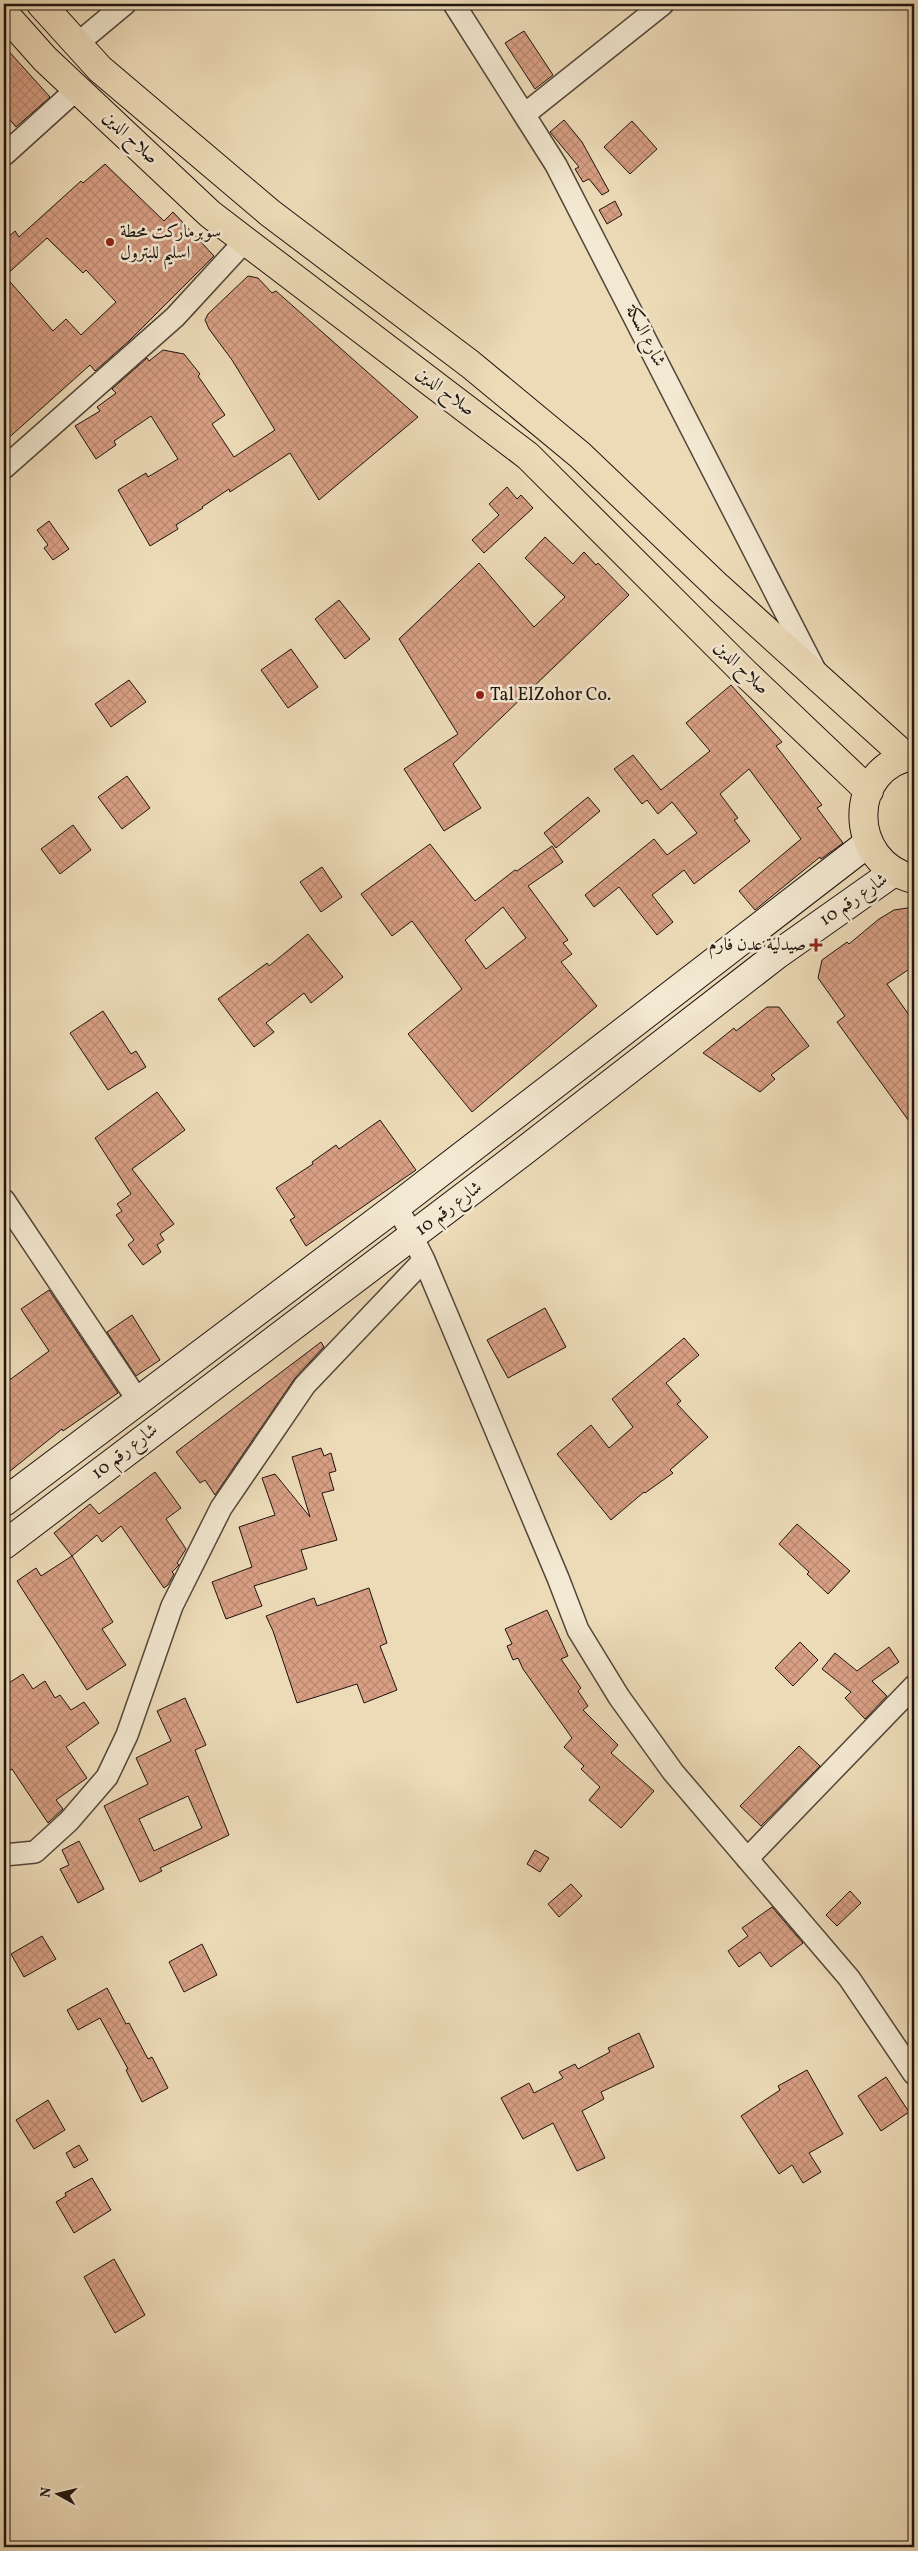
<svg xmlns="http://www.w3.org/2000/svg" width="918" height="2551" font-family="Vollkorn,Amiri,serif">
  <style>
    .building { fill: url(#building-cross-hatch); stroke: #1f140f; fill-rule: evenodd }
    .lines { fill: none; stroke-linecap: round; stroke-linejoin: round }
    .minor-casing { stroke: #524639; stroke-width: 24 }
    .secondary-casing { stroke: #1f140f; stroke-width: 30 }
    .trunk-casing { stroke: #1f140f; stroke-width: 30 }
    .minor { stroke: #f3e8d1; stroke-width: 21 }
    .secondary { stroke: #f3e8d1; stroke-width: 28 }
    .trunk { stroke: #eddbb8; stroke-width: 28 }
    .poi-dot { fill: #8f2418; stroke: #f3e8d1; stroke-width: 2 }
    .labels { text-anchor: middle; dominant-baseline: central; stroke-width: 5; stroke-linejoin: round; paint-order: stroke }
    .street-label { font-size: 18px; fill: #1f140f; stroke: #f3e8d1 }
    .poi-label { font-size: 18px; fill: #1f140f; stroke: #f3e8d1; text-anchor: start }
  </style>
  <defs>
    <pattern id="building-cross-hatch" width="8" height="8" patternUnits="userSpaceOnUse" patternTransform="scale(1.25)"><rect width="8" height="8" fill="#d89f84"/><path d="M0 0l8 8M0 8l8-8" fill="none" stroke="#b98871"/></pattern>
  </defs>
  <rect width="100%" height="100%" fill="#eddbb8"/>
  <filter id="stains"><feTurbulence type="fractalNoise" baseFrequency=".004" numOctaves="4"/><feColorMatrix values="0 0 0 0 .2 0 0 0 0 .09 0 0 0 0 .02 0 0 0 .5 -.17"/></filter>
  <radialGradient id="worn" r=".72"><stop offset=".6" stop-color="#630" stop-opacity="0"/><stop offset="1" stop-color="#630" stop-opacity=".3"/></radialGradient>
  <!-- building -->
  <path class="building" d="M 524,31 L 553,75 L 535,89 L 505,43 Z
    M 4,46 L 50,97 L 16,127 L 4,113 Z
    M 564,120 L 582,142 L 609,191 L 602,195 L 589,179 L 583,182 L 575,169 L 579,167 L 550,132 Z
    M 632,121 L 657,149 L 630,174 L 604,147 Z
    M 105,164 L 164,221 L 173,212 L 214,256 L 130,340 L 95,371 L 90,365 L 4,442 L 4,241 L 15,231 L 19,237 L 81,181 L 83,183 ZM 47,238 L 83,273 L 86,270 L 116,302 L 81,335 L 66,319 L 53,331 L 5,276 Z
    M 615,201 L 622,215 L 607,224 L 599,210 Z
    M 248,276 L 258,278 L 272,293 L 276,291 L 418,417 L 319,500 L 290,453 L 230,492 L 229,489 L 202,507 L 203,508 L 176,525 L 178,529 L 150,546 L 118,490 L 146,473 L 148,477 L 178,459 L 151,416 L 114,441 L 116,445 L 96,459 L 75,426 L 100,411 L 97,407 L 116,393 L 112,389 L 147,358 L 149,361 L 163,350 L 184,354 L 200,374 L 198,376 L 225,415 L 212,424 L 234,457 L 275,430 L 232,360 L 209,329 L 205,320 L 208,314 Z
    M 507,487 L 517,499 L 521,495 L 533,508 L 484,553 L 472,540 L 499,515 L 489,504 Z
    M 49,521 L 69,549 L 53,560 L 44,548 L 48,545 L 37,530 Z
    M 545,537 L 573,564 L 584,552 L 596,565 L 598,563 L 629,595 L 453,764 L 481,808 L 444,831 L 404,769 L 458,734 L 399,639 L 479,563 L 534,627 L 565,597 L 525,558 Z
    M 339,600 L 370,639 L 345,659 L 315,619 Z
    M 291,649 L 318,687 L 288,708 L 261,670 Z
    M 129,680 L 146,702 L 111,727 L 95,704 Z
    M 731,685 L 782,742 L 776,746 L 822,805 L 817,808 L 843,843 L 821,859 L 820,857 L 755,910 L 739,891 L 801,839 L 749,769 L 720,794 L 738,818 L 734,820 L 750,841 L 694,884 L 684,870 L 652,895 L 673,922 L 657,935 L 619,887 L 594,907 L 585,895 L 654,839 L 667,855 L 697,833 L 672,802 L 658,814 L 647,800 L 642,804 L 614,769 L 633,755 L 661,790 L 710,751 L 686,723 Z
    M 127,776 L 150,808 L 122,829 L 98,797 Z
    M 588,797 L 600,811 L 556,848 L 544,833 Z
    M 73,825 L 91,850 L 60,874 L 41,849 Z
    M 430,844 L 475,901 L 515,870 L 517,871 L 552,846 L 563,862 L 528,886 L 568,940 L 563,943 L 572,954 L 561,962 L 597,1006 L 472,1112 L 408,1034 L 462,989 L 412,921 L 392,936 L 361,894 ZM 503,907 L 526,938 L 486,969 L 465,940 Z
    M 322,867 L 342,897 L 321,912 L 300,882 Z
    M 914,907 L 914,966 L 887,984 L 914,1022 L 914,1128 L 837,1022 L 845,1016 L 818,978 L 822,960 L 847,942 L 849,944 L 879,919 L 894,910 Z
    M 308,934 L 343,977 L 311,1003 L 304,993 L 266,1023 L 274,1032 L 254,1047 L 218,999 L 267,963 L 269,966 Z
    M 767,1007 L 779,1007 L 809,1046 L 771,1075 L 775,1079 L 760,1092 L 703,1053 L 734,1028 L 736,1031 Z
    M 103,1011 L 131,1054 L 136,1051 L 146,1067 L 108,1090 L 70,1033 Z
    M 157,1092 L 185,1130 L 132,1169 L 174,1224 L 160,1234 L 164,1240 L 157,1245 L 161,1252 L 143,1265 L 128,1245 L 134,1240 L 116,1215 L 122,1211 L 117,1204 L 131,1194 L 95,1138 Z
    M 380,1120 L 416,1170 L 306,1246 L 290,1220 L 295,1217 L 276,1188 L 313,1164 L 312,1162 L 336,1145 L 339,1149 Z
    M 49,1290 L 118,1393 L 63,1431 L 62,1429 L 4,1476 L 4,1384 L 49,1351 L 21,1309 Z
    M 545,1308 L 566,1347 L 508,1378 L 487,1340 Z
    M 132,1315 L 160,1360 L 136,1376 L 107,1332 Z
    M 684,1338 L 699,1355 L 666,1383 L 681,1401 L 677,1404 L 708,1437 L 670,1470 L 673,1473 L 645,1493 L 644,1492 L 611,1520 L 557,1454 L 591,1425 L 609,1448 L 633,1427 L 612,1399 Z
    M 321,1342 L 324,1347 L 295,1378 L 215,1495 L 205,1480 L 200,1483 L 176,1452 Z
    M 321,1448 L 324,1456 L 331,1453 L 336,1471 L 329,1473 L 334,1490 L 322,1493 L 337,1540 L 301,1550 L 307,1569 L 254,1586 L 262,1606 L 226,1619 L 212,1582 L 252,1567 L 239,1527 L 275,1515 L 262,1478 L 275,1474 L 310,1517 L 292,1457 Z
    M 155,1472 L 181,1508 L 166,1519 L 186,1549 L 177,1563 L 179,1565 L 172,1572 L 174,1574 L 168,1585 L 164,1588 L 121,1526 L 102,1542 L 97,1535 L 72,1556 L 54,1533 L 90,1504 L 99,1514 Z
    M 797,1524 L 850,1571 L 828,1594 L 807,1574 L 809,1572 L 779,1544 Z
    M 72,1556 L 113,1622 L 102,1629 L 126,1665 L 87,1690 L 17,1581 L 36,1568 L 41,1576 Z
    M 369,1588 L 387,1643 L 380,1646 L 397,1690 L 364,1703 L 357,1684 L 297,1703 L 273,1631 L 266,1616 L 314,1598 L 317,1606 Z
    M 547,1610 L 568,1656 L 561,1659 L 581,1688 L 578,1691 L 588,1706 L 583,1710 L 618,1745 L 611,1753 L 654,1791 L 621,1828 L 589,1800 L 600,1787 L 581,1769 L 584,1766 L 564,1747 L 572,1738 L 523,1669 L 518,1658 L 513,1660 L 507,1646 L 512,1644 L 505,1629 Z
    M 800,1642 L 818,1660 L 793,1686 L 775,1668 Z
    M 889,1647 L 899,1662 L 872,1681 L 887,1696 L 865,1719 L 845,1698 L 851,1692 L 822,1669 L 835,1653 L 857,1671 Z
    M 23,1674 L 33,1689 L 45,1681 L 55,1698 L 60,1695 L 71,1710 L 84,1702 L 99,1723 L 66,1747 L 87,1778 L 56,1800 L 63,1809 L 48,1823 L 12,1769 L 4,1775 L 4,1686 Z
    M 185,1698 L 206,1745 L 195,1750 L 229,1835 L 160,1868 L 162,1871 L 140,1882 L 104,1806 L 148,1784 L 136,1758 L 171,1741 L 157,1711 ZM 188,1796 L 202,1828 L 154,1851 L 139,1819 Z
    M 799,1746 L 820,1766 L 761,1826 L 740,1806 Z
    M 79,1841 L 104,1889 L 78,1903 L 60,1869 L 69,1865 L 62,1850 Z
    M 535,1850 L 549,1858 L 540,1872 L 527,1864 Z
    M 571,1884 L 582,1896 L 559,1917 L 548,1904 Z
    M 850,1891 L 861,1903 L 837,1926 L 826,1915 Z
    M 772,1907 L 803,1943 L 771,1967 L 760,1952 L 739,1967 L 728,1951 L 748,1936 L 742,1928 Z
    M 42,1936 L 56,1959 L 24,1977 L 11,1954 Z
    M 202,1944 L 217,1975 L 184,1992 L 169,1962 Z
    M 107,1988 L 126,2024 L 129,2023 L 148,2059 L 152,2057 L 168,2088 L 142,2102 L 126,2070 L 128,2069 L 100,2018 L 78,2030 L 67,2010 Z
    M 639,2033 L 654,2067 L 601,2092 L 604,2099 L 582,2111 L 605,2158 L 577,2171 L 553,2123 L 523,2139 L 501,2098 L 529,2083 L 534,2093 L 563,2078 L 559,2072 L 575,2064 L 578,2069 L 610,2052 L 608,2048 Z
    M 807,2070 L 843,2134 L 809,2153 L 821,2172 L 803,2183 L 792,2165 L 779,2174 L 741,2116 L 780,2090 L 778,2086 Z
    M 886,2077 L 909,2112 L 881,2131 L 858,2096 Z
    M 48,2100 L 65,2130 L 34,2149 L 16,2120 Z
    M 79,2145 L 88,2160 L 74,2168 L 66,2153 Z
    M 92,2178 L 111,2210 L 74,2233 L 56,2202 L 66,2196 L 65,2193 Z
    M 114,2259 L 145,2315 L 115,2333 L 84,2277 Z"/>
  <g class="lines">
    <!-- minor casing -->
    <g class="minor-casing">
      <path id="minor" d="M 454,4 L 556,165 L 815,670
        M 77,44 L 125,4
        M 525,114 L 663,4
        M 4,155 L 77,89
        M 4,468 L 175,317 L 245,241
        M 4,1200 L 137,1399
        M 397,1206 L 424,1260 L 558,1578 L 578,1630 L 619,1697 L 673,1772 L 849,1978 L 914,2074
        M 4,1855 L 35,1852 L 69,1821 L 107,1777 L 127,1735 L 172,1606 L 221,1508 L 305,1385 L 424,1260
        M 747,1859 L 914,1686"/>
    </g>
    <!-- secondary casing -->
    <g class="secondary-casing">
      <path id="secondary" d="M 4,1502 L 397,1206 L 868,843
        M 4,1545 L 520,1154 L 778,954 L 894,872"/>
    </g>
    <!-- trunk casing -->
    <g class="trunk-casing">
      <path id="trunk" d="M 41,4 L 100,69 L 270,213 L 470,364 L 580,455 L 718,587 L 906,757
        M 4,13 L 45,59 L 210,214 L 528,456 L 744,672 L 869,791
        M 914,756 C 847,766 846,863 914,879"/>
    </g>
    <!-- minor -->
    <use href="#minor" class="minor"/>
    <!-- secondary -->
    <use href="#secondary" class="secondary"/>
    <!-- trunk -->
    <use href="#trunk" class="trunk"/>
  </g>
  <!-- markers -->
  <g class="poi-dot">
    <circle cx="110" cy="242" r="5"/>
    <circle cx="480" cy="695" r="5"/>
    <path d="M813.5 937.5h5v5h5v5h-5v5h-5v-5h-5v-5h5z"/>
  </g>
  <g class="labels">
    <!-- street labels -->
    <g class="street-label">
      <text transform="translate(130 138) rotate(43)">صلاح الدين</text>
      <text transform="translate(645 336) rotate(63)">شارع السكة</text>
      <text transform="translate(445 392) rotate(37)">صلاح الدين</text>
      <text transform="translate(741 668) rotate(44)">صلاح الدين</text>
      <text transform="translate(854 900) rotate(-35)">شارع رقم 10</text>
      <text transform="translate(449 1209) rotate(-37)">شارع رقم 10</text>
      <text transform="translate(125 1452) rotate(-38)">شارع رقم 10</text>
    </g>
    <!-- poi labels -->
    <g class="poi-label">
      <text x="120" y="232">سوبرماركت محطة<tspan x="120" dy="21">اسليم للبترول</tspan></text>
      <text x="490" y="695">Tal ElZohor Co.</text>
      <text x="806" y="945" text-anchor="end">صيدلية عدن فارم</text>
    </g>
  </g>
  <!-- margin -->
  <rect width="918" height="2551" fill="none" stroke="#eddbb8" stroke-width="20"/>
  <rect x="5" y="5" width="908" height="2541" fill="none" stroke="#1f140f" stroke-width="2.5"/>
  <rect x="10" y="10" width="898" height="2531" fill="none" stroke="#1f140f"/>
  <!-- north arrow -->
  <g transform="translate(58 2494) rotate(278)" stroke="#f3e8d1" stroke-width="4" paint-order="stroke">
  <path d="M0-4L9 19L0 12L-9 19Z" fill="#1f140f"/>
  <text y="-8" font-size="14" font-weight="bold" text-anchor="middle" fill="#1f140f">N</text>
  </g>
  <rect width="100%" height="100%" filter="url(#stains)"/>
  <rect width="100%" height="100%" fill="url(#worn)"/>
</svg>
